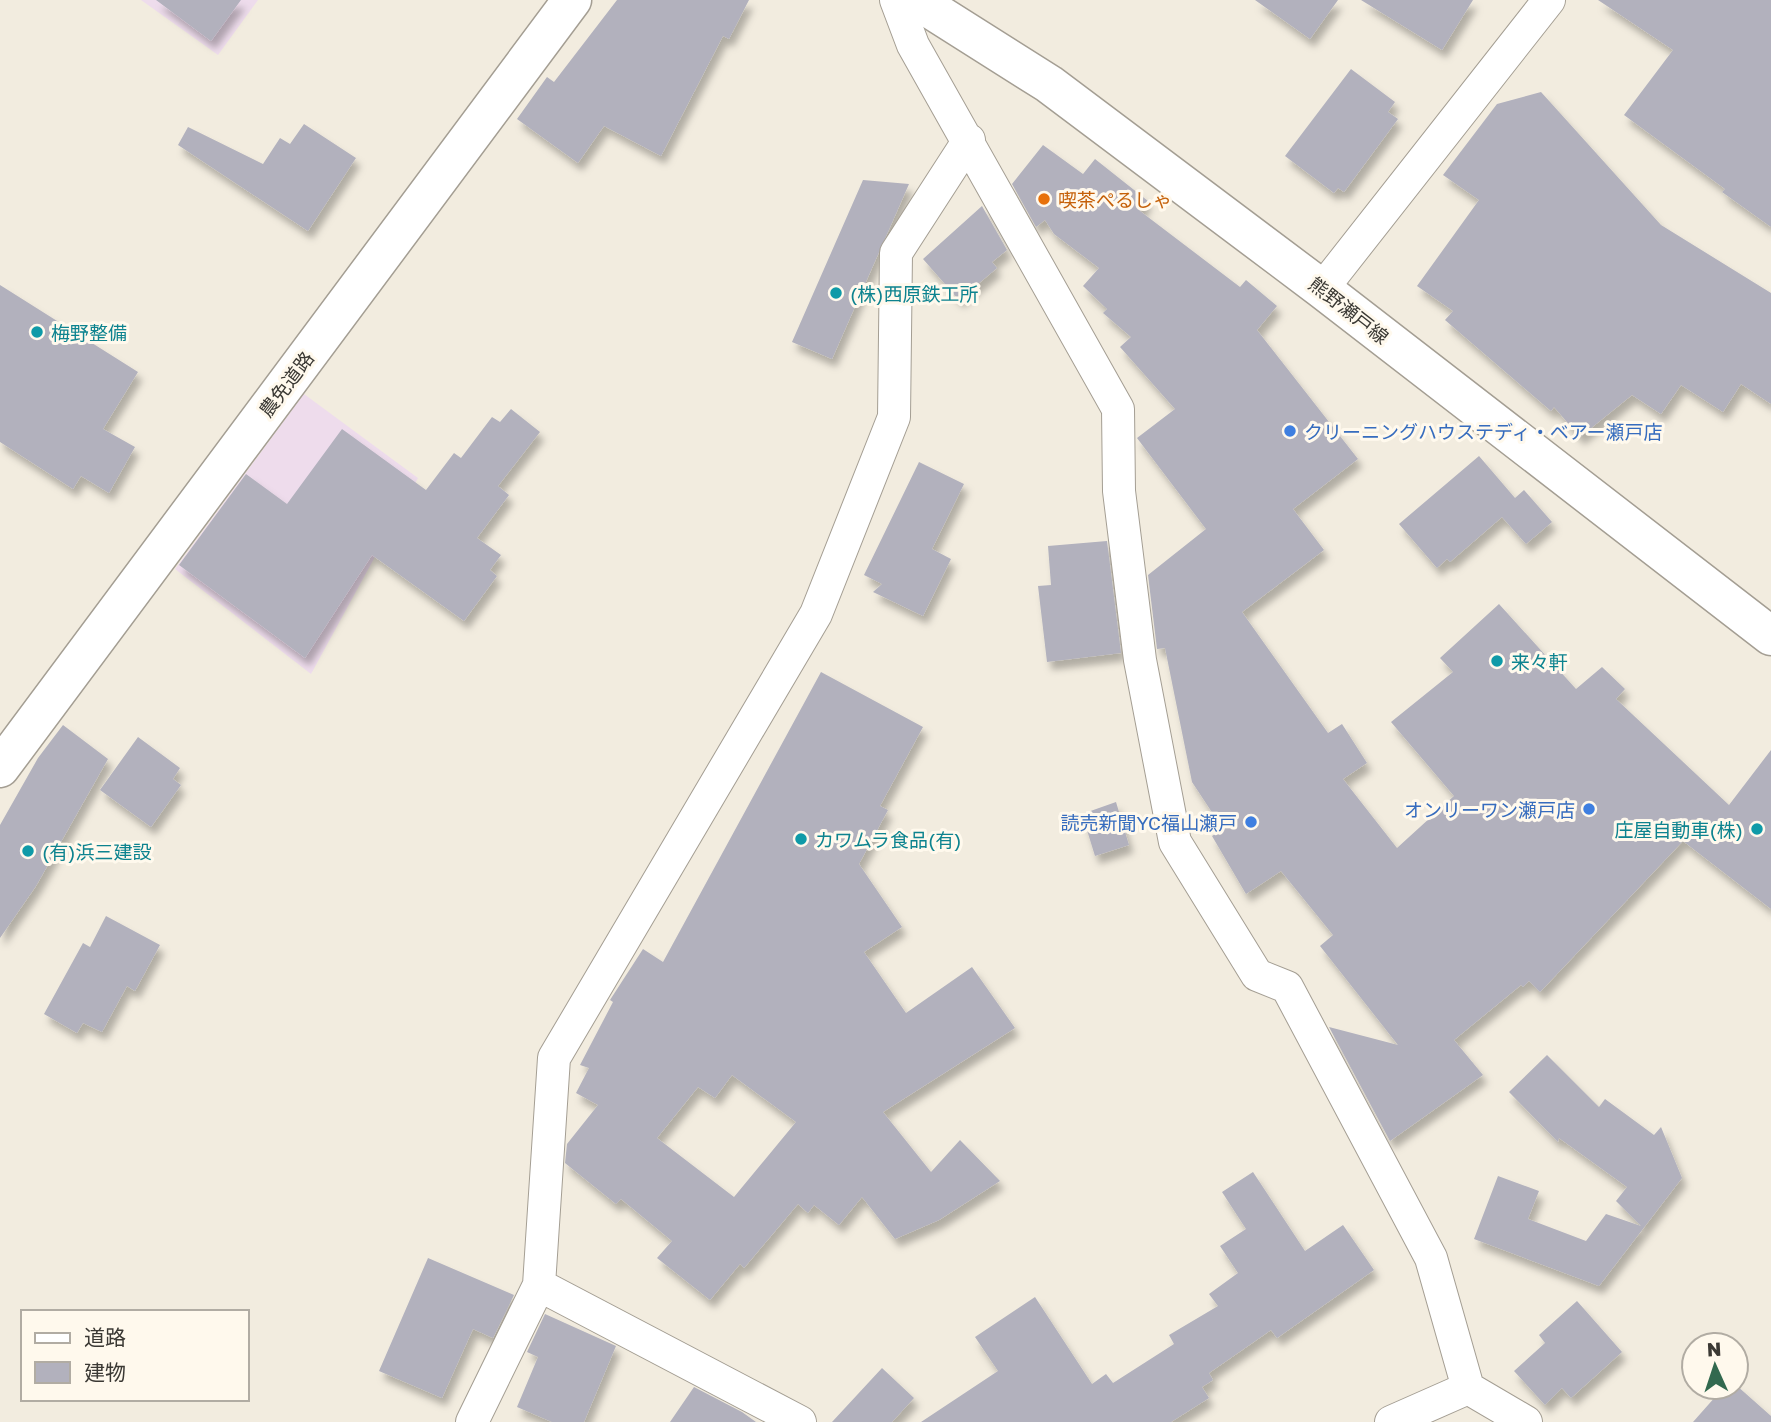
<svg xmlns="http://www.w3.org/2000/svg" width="1771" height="1422" font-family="'Golos Text','Noto Sans JP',sans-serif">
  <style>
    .industrial { fill: #eedcec }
    .building { fill: #b2b1bd; fill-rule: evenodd; filter: url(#shadow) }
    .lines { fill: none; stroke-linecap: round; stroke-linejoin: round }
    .street-casing { stroke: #a49e93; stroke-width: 34 }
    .secondary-casing { stroke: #a49e93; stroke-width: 41 }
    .street { stroke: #fff; stroke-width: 32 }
    .secondary { stroke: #fff; stroke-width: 38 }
    .food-dot { fill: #e8710a; stroke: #fff9ed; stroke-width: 2.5 }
    .culture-dot { fill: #0f9aa8; stroke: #fff9ed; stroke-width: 2.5 }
    .shop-dot { fill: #3f7fe0; stroke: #fff9ed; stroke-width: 2.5 }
    .labels { text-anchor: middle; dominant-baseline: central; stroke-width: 6; stroke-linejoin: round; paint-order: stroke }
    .food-label { font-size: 19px; fill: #c56008; stroke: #fff9ed; text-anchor: start }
    .culture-label { font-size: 19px; fill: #0d838f; stroke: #fff9ed; text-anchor: start }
    .street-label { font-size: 19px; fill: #3b3934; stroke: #fff9ed }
    .shop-label { font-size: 19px; fill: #366cbe; stroke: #fff9ed; text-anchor: end }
  </style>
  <defs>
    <filter id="shadow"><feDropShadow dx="4.5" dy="8" stdDeviation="3.5" flood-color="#0004"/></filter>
  </defs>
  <rect width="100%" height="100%" fill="#f2ecdf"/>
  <!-- industrial -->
  <path class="industrial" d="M 141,0 L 258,0 L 218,55 Z
    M 304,394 L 418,478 L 311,674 L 175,569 Z"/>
  <!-- building -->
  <path class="building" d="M 156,0 L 241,0 L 211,41 Z
    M 617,0 L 749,0 L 729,39 L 723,36 L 661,156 L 604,126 L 578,163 L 517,119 L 547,77 L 554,82 Z
    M 1255,0 L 1338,0 L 1310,39 Z
    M 1361,0 L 1473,0 L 1442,50 Z
    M 1598,0 L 1771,0 L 1771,227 L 1722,192 L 1725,189 L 1624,115 L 1673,50 Z
    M 1351,69 L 1395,102 L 1388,112 L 1398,119 L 1344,192 L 1338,188 L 1334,193 L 1285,156 Z
    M 1541,92 L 1661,225 L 1771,293 L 1771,404 L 1741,384 L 1723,412 L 1681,385 L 1661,414 L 1632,395 L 1580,437 L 1554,407 L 1551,411 L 1445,320 L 1453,311 L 1417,286 L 1479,200 L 1443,175 L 1497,104 Z
    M 304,124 L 356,158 L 308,231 L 178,145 L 188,127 L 263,164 L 280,138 L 290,144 Z
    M 1043,145 L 1083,174 L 1095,159 L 1148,201 L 1140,211 L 1240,287 L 1246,280 L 1277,306 L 1257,330 L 1358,459 L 1293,509 L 1324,550 L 1242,612 L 1328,733 L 1342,724 L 1367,763 L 1343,779 L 1397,848 L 1454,796 L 1391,722 L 1453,672 L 1440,658 L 1499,604 L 1576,689 L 1602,667 L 1625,689 L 1616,699 L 1729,805 L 1771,750 L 1771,909 L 1683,841 L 1540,992 L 1529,981 L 1523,987 L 1521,985 L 1454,1040 L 1483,1075 L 1390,1141 L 1329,1027 L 1398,1045 L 1320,946 L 1333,935 L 1281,871 L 1246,894 L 1212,836 L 1223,829 L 1192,782 L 1165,648 L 1157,649 L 1148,575 L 1206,529 L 1137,438 L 1175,409 L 1120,347 L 1131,337 L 1103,313 L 1107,309 L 1083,286 L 1099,268 L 1054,234 L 1045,220 L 1036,227 L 1012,184 Z
    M 863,180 L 909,184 L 832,359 L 792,342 Z
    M 982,206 L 1007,250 L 992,262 L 997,268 L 959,300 L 923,259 Z
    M 0,285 L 138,372 L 103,429 L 135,447 L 109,493 L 81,476 L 73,489 L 0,442 Z
    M 511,409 L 540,432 L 498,486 L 509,495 L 477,538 L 501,555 L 490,570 L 497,576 L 464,621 L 372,555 L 305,658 L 179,565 L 246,474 L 287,504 L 342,429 L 426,490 L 454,453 L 461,458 L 492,417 L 500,422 Z
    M 1479,456 L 1515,498 L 1524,490 L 1552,522 L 1526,544 L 1502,517 L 1450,562 L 1447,559 L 1437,568 L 1399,524 Z
    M 919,462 L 964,484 L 932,549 L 951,559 L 923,616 L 873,592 L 882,584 L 864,575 Z
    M 1107,541 L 1121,653 L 1047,662 L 1038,586 L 1051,585 L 1048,546 Z
    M 821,672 L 923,727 L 880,806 L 888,810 L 859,864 L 902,927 L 864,952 L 906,1013 L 972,967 L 1015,1028 L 883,1112 L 931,1172 L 960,1140 L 1000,1181 L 939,1220 L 895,1239 L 862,1197 L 839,1225 L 814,1205 L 808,1213 L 798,1204 L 744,1268 L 740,1264 L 710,1300 L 657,1258 L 672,1241 L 621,1199 L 616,1204 L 565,1163 L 567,1144 L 598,1105 L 576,1093 L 589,1068 L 580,1065 L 613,1002 L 610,1000 L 643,949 L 663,962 ZM 732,1075 L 796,1122 L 734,1197 L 657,1138 L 698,1087 L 715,1098 Z
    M 63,725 L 108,759 L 36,886 L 0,938 L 0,825 L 38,758 Z
    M 138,737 L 180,768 L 173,779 L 181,785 L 151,827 L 100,790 Z
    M 1116,802 L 1129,845 L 1095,856 L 1082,814 Z
    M 106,916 L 160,945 L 135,991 L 127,986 L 102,1032 L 83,1023 L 77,1033 L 44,1014 L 83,943 L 90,947 Z
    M 1547,1055 L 1599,1107 L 1605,1099 L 1654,1135 L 1661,1127 L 1682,1178 L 1599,1286 L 1474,1239 L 1498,1176 L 1539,1191 L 1528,1219 L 1586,1241 L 1606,1214 L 1641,1226 L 1616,1201 L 1627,1187 L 1559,1138 L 1558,1142 L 1509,1092 Z
    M 1253,1172 L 1305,1251 L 1343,1225 L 1374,1270 L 1277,1338 L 1271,1330 L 1209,1373 L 1213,1380 L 1202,1387 L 1209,1398 L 1171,1422 L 921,1422 L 998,1371 L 975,1337 L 1035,1297 L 1092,1384 L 1106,1374 L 1113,1383 L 1174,1344 L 1169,1335 L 1218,1306 L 1209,1294 L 1238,1273 L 1220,1246 L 1246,1229 L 1222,1192 Z
    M 428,1258 L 514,1295 L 493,1338 L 473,1329 L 442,1398 L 379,1371 Z
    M 1577,1301 L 1622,1352 L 1571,1398 L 1562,1388 L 1545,1405 L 1514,1371 L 1545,1343 L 1539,1335 Z
    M 545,1314 L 616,1346 L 584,1422 L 552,1422 L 517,1407 L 538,1357 L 527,1352 Z
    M 882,1368 L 914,1398 L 892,1422 L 832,1422 Z
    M 1736,1385 L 1771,1416 L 1771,1422 L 1693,1422 L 1724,1387 Z
    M 694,1387 L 742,1412 L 756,1422 L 670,1422 Z"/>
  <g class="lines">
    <!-- street casing -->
    <g class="street-casing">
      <path id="street" d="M 896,0 L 913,45 L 1118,409 L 1119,491 L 1140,660 L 1175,842 L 1257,975 L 1287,987 L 1431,1258 L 1468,1388 L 1526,1422
        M 1322,289 L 1549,0
        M 539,1285 L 800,1422
        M 472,1422 L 539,1285 L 554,1058 L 816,614 L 894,417 L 896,253 L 969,140
        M 1391,1422 L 1468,1388"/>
    </g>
    <!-- secondary casing -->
    <g class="secondary-casing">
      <path id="secondary" d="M 916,0 L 1049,84 L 1322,289 L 1771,636
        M 0,768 L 572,0"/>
    </g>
    <!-- street -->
    <use href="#street" class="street"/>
    <!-- secondary -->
    <use href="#secondary" class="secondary"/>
  </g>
  <!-- markers -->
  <circle class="food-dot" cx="1044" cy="199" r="7"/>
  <g class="culture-dot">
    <circle cx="836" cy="293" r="7"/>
    <circle cx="37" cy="332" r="7"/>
    <circle cx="1497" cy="661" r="7"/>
    <circle cx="1757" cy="829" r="7"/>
    <circle cx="801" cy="839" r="7"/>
    <circle cx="28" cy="851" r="7"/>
  </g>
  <g class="shop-dot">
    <circle cx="1290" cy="431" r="7"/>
    <circle cx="1589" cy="809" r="7"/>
    <circle cx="1251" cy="822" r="7"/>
  </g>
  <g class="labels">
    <!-- food labels -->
    <g class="food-label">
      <text x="1058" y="199">喫茶ぺるしゃ</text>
    </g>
    <!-- culture labels -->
    <g class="culture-label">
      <text x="850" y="293">(株)西原鉄工所</text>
      <text x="51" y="332">梅野整備</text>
      <text x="1511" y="661">来々軒</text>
      <text x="1743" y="829" text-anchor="end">庄屋自動車(株)</text>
      <text x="815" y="839">カワムラ食品(有)</text>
      <text x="42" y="851">(有)浜三建設</text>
    </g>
    <!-- street labels -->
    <g class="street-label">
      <text transform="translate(1349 310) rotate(38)">熊野瀬戸線</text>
      <text transform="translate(286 384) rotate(-53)">農免道路</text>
    </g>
    <!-- shop labels -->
    <g class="shop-label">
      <text x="1304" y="431" text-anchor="start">クリーニングハウステディ・ベアー瀬戸店</text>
      <text x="1575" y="809">オンリーワン瀬戸店</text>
      <text x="1237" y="822">読売新聞YC福山瀬戸</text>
    </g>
  </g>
  <!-- legend -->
  <rect x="21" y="1310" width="228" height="91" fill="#fff9ed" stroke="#b1aca3" stroke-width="2"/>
  <rect x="35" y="1333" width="35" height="10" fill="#ffffff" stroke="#b1aca3" stroke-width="2"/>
  <text x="84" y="1345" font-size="21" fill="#3b3934">道路</text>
  <rect x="35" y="1362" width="35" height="21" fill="#b2b1bd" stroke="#b1aca3" stroke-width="2"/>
  <text x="84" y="1380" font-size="21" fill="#3b3934">建物</text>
  <!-- north arrow -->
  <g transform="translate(1715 1366) rotate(357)"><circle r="33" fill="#fff9ed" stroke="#b1aca3" stroke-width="2"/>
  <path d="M0-5L12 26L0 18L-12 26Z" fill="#32694f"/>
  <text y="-10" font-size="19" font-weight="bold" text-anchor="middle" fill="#3b3934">N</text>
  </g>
</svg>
